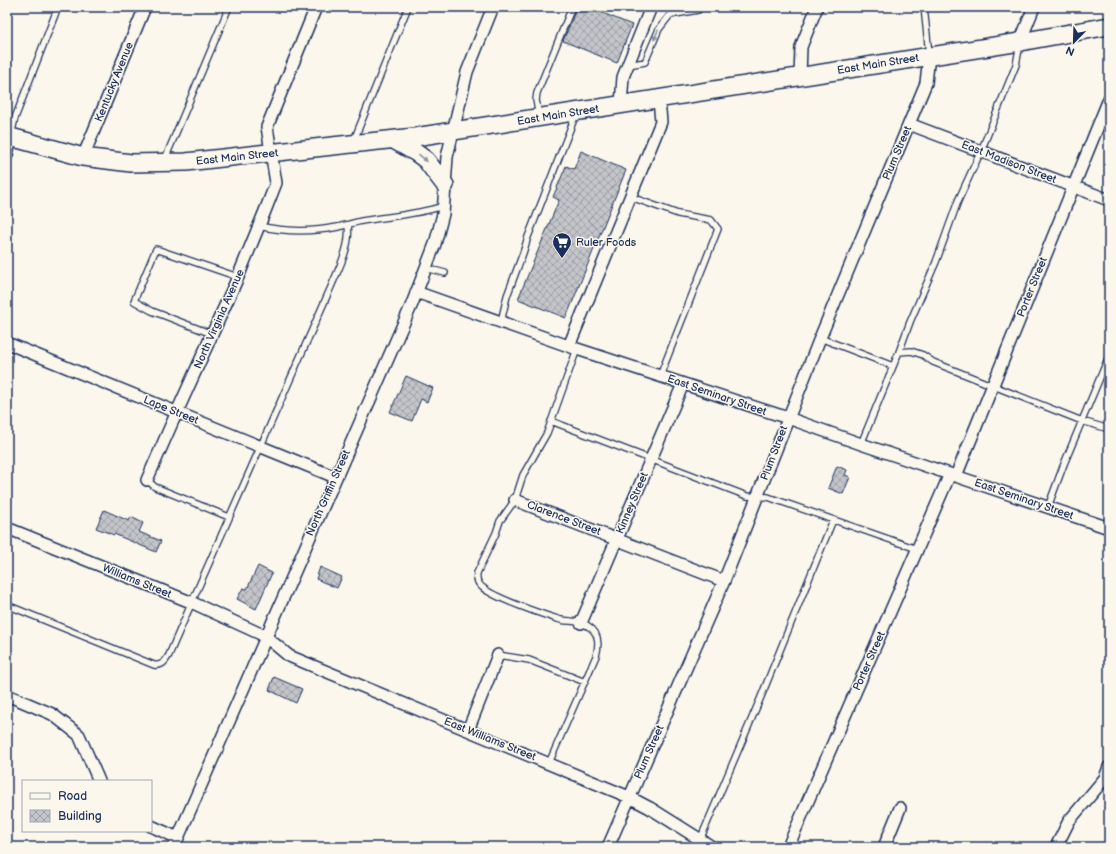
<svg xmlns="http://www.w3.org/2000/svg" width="1116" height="854" font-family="'Balsamiq Sans',sans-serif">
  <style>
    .building { fill: url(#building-cross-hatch); stroke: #1b2f5e }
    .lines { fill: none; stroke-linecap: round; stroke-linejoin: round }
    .service-casing { stroke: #1b2f5e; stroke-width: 8 }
    .minor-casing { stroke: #1b2f5e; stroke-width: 14 }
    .primary-casing { stroke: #1b2f5e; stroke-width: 20 }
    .service { stroke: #fbf7ec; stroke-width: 5.5 }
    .minor { stroke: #fbf7ec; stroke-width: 11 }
    .primary { stroke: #fbf7ec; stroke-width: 17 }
    .oneway { fill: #8b93a5 }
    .labels { text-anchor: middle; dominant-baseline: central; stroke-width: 3; stroke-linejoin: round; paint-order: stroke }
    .street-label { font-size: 11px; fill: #1b2f5e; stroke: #fbf7ec }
    .poi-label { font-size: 11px; fill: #1b2f5e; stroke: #fbf7ec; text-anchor: start }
  </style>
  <defs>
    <pattern id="building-cross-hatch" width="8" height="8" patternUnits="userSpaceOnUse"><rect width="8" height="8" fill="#c3c5c9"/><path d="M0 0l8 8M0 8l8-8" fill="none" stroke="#9ea0a6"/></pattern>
  </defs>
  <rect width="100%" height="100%" fill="#fbf7ec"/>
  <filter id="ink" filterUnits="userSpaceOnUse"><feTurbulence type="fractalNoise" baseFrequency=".025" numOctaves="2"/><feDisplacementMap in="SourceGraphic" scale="8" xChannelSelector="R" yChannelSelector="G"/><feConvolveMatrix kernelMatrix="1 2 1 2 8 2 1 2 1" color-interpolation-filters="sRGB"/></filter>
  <g filter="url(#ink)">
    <!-- building -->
    <path class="building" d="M 577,7 L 588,7 L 632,25 L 617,63 L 563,41 Z
      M 581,151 L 626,170 L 566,318 L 518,299 L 559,200 L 553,197 L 566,166 L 574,169 Z
      M 406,376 L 433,388 L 427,402 L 421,399 L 412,421 L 390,412 Z
      M 837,466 L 847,470 L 845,475 L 850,477 L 843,494 L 828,488 Z
      M 104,510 L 129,521 L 131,517 L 143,523 L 139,532 L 161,541 L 156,552 L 114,534 L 114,535 L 96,528 Z
      M 258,566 L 272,573 L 256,609 L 237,599 L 243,588 L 247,589 Z
      M 320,567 L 342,577 L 337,588 L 316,579 Z
      M 274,677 L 302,689 L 296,703 L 269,690 Z"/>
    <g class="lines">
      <!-- service casing -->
      <g class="service-casing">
        <path id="service" d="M 924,7 L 929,54
          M 628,65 L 645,62 L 659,29 L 670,15 L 698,10
          M 539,116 L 536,100 L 537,93 L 572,7
          M 11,136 L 15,118 L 58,7
          M 354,140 L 408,7
          M 165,159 L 229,7
          M 631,197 L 678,214 L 711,220 L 718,229 L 660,376
          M 259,226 C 285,232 312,232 338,227 C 348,225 358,221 368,220 C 393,216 419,214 443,206
          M 426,268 L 445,273
          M 501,322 L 507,296 L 523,253 L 528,237 L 576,114
          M 212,334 L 152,311 L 134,301 L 156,249 L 238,277
          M 820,338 L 893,366
          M 899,352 L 911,351 L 923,355 L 933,362 L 956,371 L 1082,421 L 1109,429
          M 551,421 L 747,496 L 768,497 L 917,549
          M 861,444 L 899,352 L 910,322 L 936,262 L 958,201 L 981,151 L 1016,65 L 1020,44
          M 147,480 L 155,487 L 229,517
          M 1048,507 L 1064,464 L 1109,356
          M 7,605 L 154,665 C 162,666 165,662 169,655 C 222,532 277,410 331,287 C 339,268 351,246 348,225
          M 498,655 L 529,660 L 585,682
          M 549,763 L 596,656 C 599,645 600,633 588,626 C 578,620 571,622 561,620 C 544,615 494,598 482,587 C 477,583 476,579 477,573 L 496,533 L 500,521 L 515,500 L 523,475 L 547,433 L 577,349
          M 697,847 L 761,697 L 833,520"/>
      </g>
      <!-- minor casing -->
      <g class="minor-casing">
        <path id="minor" d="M 1020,42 L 1034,7
          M 800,77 L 801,47 L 817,7
          M 621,105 L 623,77 L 651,7
          M 909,124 L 1109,200
          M 7,155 L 11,137
          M 83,157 L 145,7
          M 416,292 L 577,349 L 788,418 L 861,444 L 1109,528
          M 7,343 L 335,477
          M 569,346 L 661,122 L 659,99
          M 956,476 L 1109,99
          M 147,480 L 172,423 L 238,277 L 265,211 L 276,183 L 267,127 L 316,7
          M 515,500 L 724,581
          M 7,528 L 193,603 L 265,636 L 289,656 L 629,797 L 650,808 L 712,847
          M 581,623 L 683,384
          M 7,695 L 52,714 L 79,735 L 99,781
          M 468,730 L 498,655
          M 151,826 L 178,838
          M 174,847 L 412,304 L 435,244 L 443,214 L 447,157 L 467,72 L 493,7
          M 608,847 L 724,581 L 820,338 L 926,83 L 929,56
          M 788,847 L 950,474
          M 884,847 L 900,808
          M 1056,847 L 1069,821 L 1105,778 L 1109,767"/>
      </g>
      <!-- primary casing -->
      <g class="primary-casing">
        <path id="primary" d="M 7,136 L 83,157 L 131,163 L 186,162 L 415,137 L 1020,42 L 1109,26
          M 394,140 L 415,152 L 426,160 L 445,185"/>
      </g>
      <!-- service -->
      <use href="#service" class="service"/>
      <!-- minor -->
      <use href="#minor" class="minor"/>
      <!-- primary -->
      <use href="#primary" class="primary"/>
    </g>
    <!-- one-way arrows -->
    <defs><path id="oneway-solid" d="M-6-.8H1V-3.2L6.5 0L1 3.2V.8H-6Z"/></defs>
    <g class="oneway">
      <use href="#oneway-solid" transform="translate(656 35) rotate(113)"/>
      <use href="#oneway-solid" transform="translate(423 158) rotate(40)"/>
    </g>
  </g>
  <!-- icons -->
  <defs>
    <g id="supermarket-pin" transform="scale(1)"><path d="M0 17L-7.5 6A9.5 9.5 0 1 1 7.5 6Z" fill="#1b2f5e" stroke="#fbf7ec"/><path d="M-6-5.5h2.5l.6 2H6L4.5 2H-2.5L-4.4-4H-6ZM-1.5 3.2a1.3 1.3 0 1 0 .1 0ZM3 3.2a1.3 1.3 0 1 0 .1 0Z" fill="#fff"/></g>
  </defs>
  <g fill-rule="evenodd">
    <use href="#supermarket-pin" x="562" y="242"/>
  </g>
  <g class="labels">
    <!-- street labels -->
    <g class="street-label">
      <text transform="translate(878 64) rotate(-9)">East Main Street</text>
      <text transform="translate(114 82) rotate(-68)">Kentucky Avenue</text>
      <text transform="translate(558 115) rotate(-9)">East Main Street</text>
      <text transform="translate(897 153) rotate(-67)">Plum Street</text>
      <text transform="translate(237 157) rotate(-6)">East Main Street</text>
      <text transform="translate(1009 162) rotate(21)">East Madison Street</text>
      <text transform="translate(1032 287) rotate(-68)">Porter Street</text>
      <text transform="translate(219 319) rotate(-66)">North Virginia Avenue</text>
      <text transform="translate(717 395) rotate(19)">East Seminary Street</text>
      <text transform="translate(171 410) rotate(22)">Lape Street</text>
      <text transform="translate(774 453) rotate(-69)">Plum Street</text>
      <text transform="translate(328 493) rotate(-66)">North Griffin Street</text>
      <text transform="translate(1024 499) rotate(19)">East Seminary Street</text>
      <text transform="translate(632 503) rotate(-67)">Kinney Street</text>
      <text transform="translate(564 518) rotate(21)">Clarence Street</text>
      <text transform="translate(137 581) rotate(22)">Williams Street</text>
      <text transform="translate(869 661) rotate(-66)">Porter Street</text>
      <text transform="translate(490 739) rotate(22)">East Williams Street</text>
      <text transform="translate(649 752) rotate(-66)">Plum Street</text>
    </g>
    <!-- poi labels -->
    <g class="poi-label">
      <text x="576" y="242">Ruler Foods</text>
    </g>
  </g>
  <!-- margin -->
  <rect width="1116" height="854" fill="none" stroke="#fbf7ec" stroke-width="24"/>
  <rect x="12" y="12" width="1092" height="830" fill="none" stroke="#1b2f5e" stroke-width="1.5" filter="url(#ink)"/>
  <!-- legend -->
  <rect x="22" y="780" width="130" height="52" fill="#fbf7ec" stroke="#a1a7b3"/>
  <rect x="30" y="793" width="20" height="6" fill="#fbf7ec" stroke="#a1a7b3"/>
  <text x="58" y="800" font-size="12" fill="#1b2f5e">Road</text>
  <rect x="30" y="810" width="20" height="12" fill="url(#building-cross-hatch)" stroke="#a1a7b3"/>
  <text x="58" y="820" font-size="12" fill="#1b2f5e">Building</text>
  <!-- north arrow -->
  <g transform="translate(1074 42) rotate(203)" stroke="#fbf7ec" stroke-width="3" paint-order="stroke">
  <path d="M0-3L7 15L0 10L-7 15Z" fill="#1b2f5e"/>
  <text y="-6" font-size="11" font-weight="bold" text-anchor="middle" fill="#1b2f5e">N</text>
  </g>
</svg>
